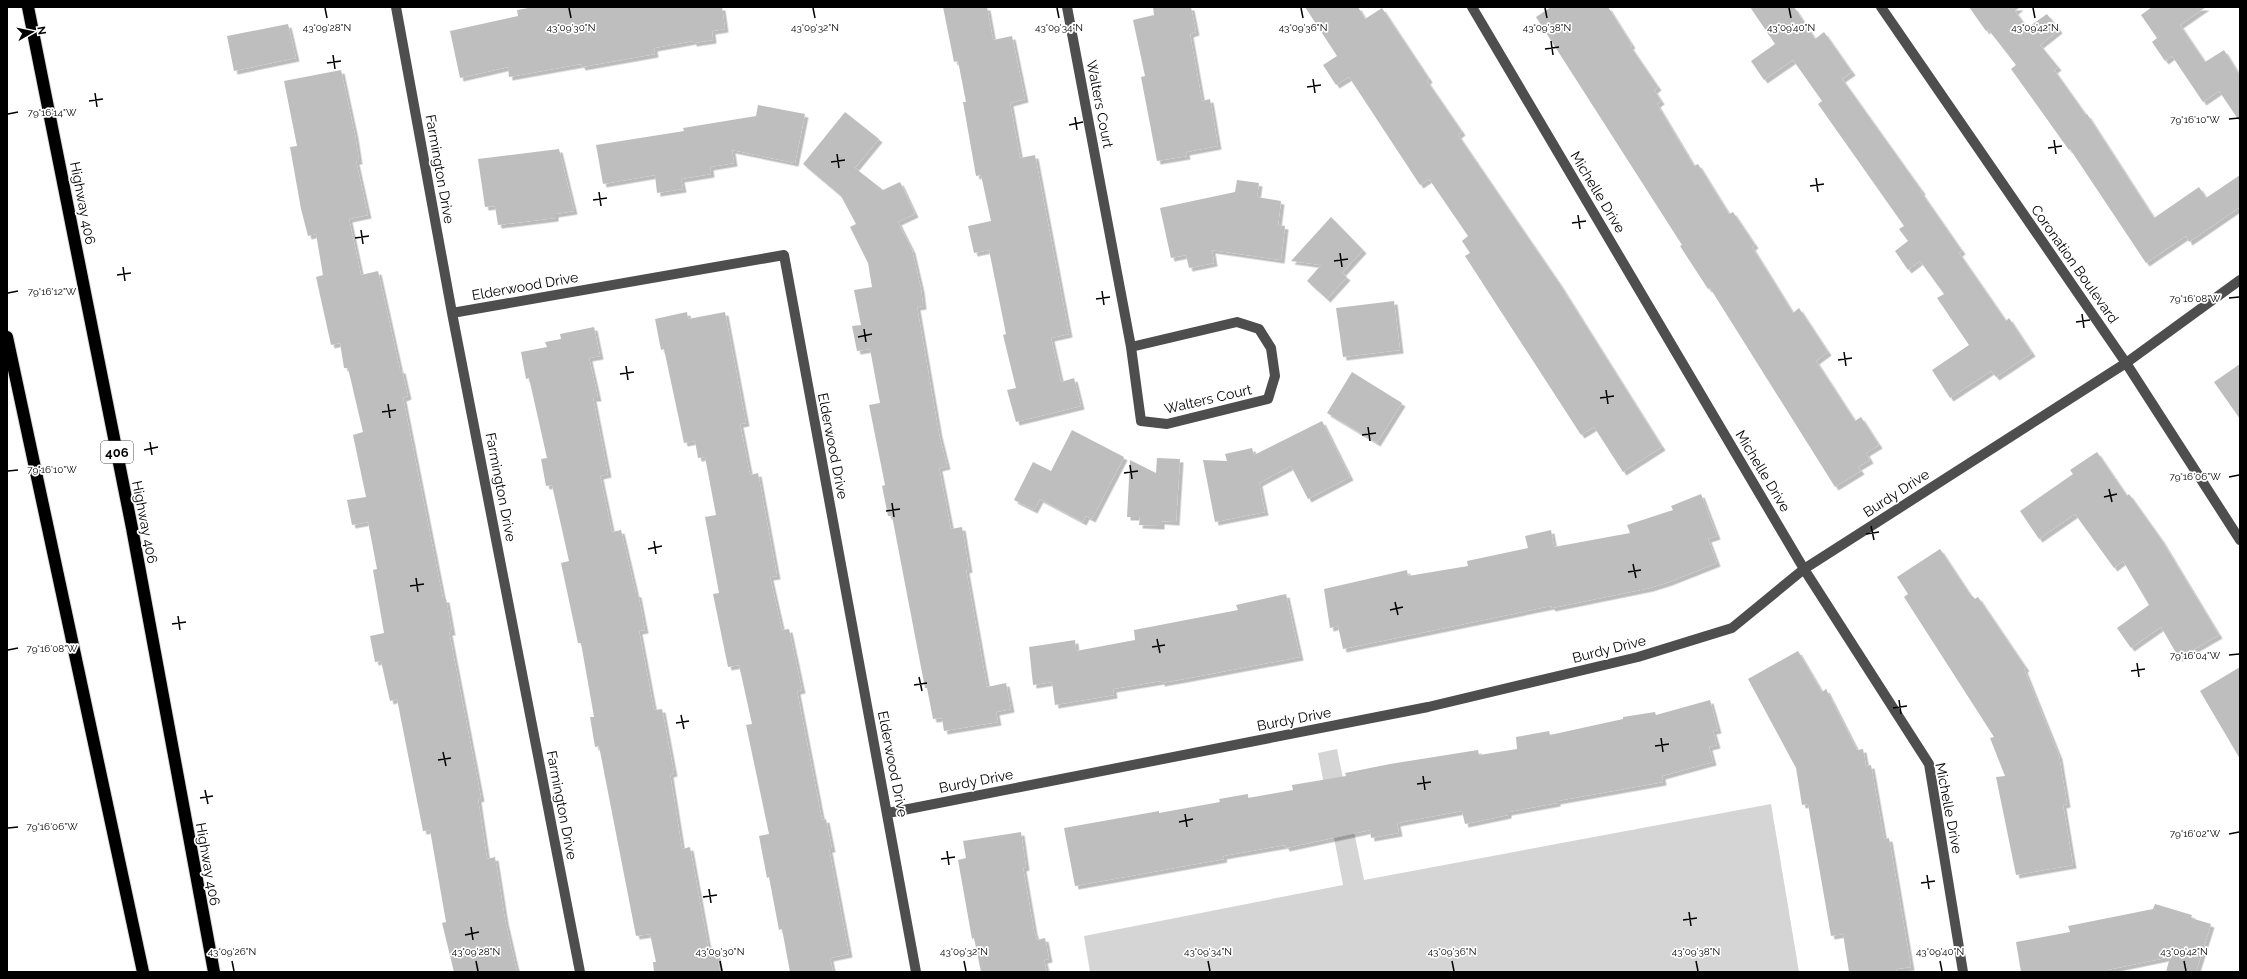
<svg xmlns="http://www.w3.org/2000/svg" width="2247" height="979" font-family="Raleway,sans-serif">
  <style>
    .green { fill: #d5d5d5 }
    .building { fill: #bebebe; filter: url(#shadow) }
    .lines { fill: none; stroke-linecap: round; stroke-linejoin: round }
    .highway-casing { stroke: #dbdbdb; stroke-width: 14 }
    .minor { stroke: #4e4e4e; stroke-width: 10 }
    .highway { stroke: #000; stroke-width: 12 }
    .ticks { fill: none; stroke: #000; stroke-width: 1.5 }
    .labels { text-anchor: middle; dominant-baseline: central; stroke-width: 3.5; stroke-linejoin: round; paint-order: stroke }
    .shield { fill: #fff; stroke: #4c4c4c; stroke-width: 1 }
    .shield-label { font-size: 13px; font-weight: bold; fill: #000 }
    .street-label { font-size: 14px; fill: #000; stroke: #fff }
    .ticks-label { font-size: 10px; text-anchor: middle; fill: #000; stroke: #fff; stroke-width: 3.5; stroke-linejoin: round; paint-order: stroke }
  </style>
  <defs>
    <filter id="shadow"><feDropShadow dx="3.5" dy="3.5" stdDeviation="0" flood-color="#0004"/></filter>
  </defs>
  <rect width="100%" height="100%" fill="#fff"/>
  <!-- green -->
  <path class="green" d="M 1337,749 L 1364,880 L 1771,804 L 1799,972 L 1090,972 L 1084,936 L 1343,885 L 1318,753 Z"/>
  <!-- building -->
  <path class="building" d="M 534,7 L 722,7 L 725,29 L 712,31 L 713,40 L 693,43 L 693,41 L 654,48 L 655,54 L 582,67 L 581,64 L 509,77 L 508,67 L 460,78 L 450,31 L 518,16 L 517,10 Z
    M 943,7 L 987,7 L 993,40 L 1012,36 L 1025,99 L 1010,103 L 1020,158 L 1035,155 L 1069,334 L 1051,338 L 1061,382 L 1074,378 L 1081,406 L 1016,422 L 1007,390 L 1016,388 L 1003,335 L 1006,334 L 989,250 L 974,253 L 968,226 L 991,221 L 981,175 L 976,176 L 963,102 L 966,102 L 958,61 L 954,62 Z
    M 1153,7 L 1191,7 L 1196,32 L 1190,34 L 1202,101 L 1210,99 L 1218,146 L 1186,152 L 1187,156 L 1157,161 L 1141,77 L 1145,76 L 1133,20 L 1154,15 Z
    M 1305,7 L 1358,7 L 1365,19 L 1382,8 L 1429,79 L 1427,81 L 1462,132 L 1458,135 L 1559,283 L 1662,447 L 1623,472 L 1594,427 L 1581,435 L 1465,256 L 1470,253 L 1462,241 L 1468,236 L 1429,179 L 1420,185 L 1349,77 L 1336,85 L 1323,65 L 1337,56 Z
    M 1551,7 L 1608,7 L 1632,45 L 1630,46 L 1658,87 L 1654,90 L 1661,101 L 1657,104 L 1694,166 L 1698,164 L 1729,214 L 1733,212 L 1755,245 L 1752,247 L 1793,313 L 1799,308 L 1828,352 L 1816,361 L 1855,421 L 1861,417 L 1879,445 L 1866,453 L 1870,460 L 1858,467 L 1861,471 L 1835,487 L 1710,288 L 1708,289 L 1680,246 L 1682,245 L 1536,17 Z
    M 1750,7 L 1794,7 L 1815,39 L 1824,32 L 1852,72 L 1842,79 L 1922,191 L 1921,192 L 1962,251 L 1959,253 L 2006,321 L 2009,318 L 2032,353 L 1996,377 L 1991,371 L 1950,398 L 1932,370 L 1969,345 L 1937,298 L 1944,294 L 1920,261 L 1908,270 L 1895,251 L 1908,241 L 1899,229 L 1904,226 L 1818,104 L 1822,101 L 1793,60 L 1764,80 L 1751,61 L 1775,44 Z
    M 1969,7 L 2020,7 L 2015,11 L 2027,28 L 2047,14 L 2059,30 L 2040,45 L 2058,67 L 2054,70 L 2086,115 L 2087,114 L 2154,218 L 2199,187 L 2206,198 L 2240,175 L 2240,207 L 2189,242 L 2186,236 L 2146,263 L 2070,149 L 2069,150 L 2011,69 L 2016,65 L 1988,29 L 1986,31 Z
    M 2152,7 L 2206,7 L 2180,25 L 2205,62 L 2224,50 L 2240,76 L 2240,122 L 2219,91 L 2203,102 L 2172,56 L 2165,61 L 2152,42 L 2157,38 L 2141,15 Z
    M 288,24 L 296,58 L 234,71 L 227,36 Z
    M 341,70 L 355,135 L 359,161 L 356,161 L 368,215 L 349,219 L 361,275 L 378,271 L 400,370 L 402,370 L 408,396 L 403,398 L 443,599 L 446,599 L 452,632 L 449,632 L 481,798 L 478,799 L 487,859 L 495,857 L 505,920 L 517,972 L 454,972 L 442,923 L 446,922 L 430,830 L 423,831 L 397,699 L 390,701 L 381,661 L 375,662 L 370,636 L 384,633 L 373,570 L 377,569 L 368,522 L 352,525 L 347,500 L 366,497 L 353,435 L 363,432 L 348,368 L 344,368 L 340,343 L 331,345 L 316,277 L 323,275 L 316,234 L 308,236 L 301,209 L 290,147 L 297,146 L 284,81 Z
    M 758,105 L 805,114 L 795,163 L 732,150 L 734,163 L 710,167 L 711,174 L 681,179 L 683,189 L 657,193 L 655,175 L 603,184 L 596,145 L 684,131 L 683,128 L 756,116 Z
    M 845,112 L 879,139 L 855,168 L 883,190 L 900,182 L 915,214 L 898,222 L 912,250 L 921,289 L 923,306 L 917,307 L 939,434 L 947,466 L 939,468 L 951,529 L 962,527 L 969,569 L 966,570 L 987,687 L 1006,683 L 1011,709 L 996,712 L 998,722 L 944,731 L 942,718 L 933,719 L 927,688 L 925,688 L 892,516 L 888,516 L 882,486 L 885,485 L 869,405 L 880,403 L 870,349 L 857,351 L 852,326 L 861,325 L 854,290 L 872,287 L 868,263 L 850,227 L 856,224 L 841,196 L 803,164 Z
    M 559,149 L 574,211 L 555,214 L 555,218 L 498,225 L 495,206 L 485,207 L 478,159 Z
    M 1237,180 L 1259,183 L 1257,197 L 1281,201 L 1278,225 L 1285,226 L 1281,260 L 1212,250 L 1214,263 L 1189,268 L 1186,255 L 1171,258 L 1160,208 L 1235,192 Z
    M 1331,217 L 1363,250 L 1342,273 L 1347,277 L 1327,299 L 1307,281 L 1321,265 L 1291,261 Z
    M 1394,301 L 1400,350 L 1343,357 L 1336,308 Z
    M 687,312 L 688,319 L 725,312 L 746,423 L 740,424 L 750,475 L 758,473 L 777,576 L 770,577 L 782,630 L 789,629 L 802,690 L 797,691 L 822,820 L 826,819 L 832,849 L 829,849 L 849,954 L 830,958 L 833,972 L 790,972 L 782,929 L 779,930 L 769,877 L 767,878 L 759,836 L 769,834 L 746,725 L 752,724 L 739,665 L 728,667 L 713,594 L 719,593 L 705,517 L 716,515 L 705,457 L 698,458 L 695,441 L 684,443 L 664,349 L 661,350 L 655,319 Z
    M 594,327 L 600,356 L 589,358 L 598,398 L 593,398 L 608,474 L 600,476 L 612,532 L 621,530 L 636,594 L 638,594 L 645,630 L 639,631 L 654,710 L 662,709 L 674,773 L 670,774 L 682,849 L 690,847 L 709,951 L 716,950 L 720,972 L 654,972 L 653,962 L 656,962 L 650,934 L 636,936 L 599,746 L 595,747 L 590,717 L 594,717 L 581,643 L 578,643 L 561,563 L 569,561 L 552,485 L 546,486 L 541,459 L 547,458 L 529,378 L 526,379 L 521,352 L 547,347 L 545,342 L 561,339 L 560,334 Z
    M 2240,364 L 2240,419 L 2214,382 Z
    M 1352,372 L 1402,403 L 1377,443 L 1327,413 Z
    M 1322,421 L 1350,477 L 1308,499 L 1291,466 L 1259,483 L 1265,512 L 1215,522 L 1203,460 L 1227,461 L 1225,454 L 1252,448 L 1254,455 Z
    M 1072,430 L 1124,457 L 1092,519 L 1086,516 L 1083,522 L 1040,499 L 1034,510 L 1014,500 L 1033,462 L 1051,471 Z
    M 2097,452 L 2127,496 L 2129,494 L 2161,539 L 2219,635 L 2179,658 L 2161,627 L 2131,648 L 2117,628 L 2149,605 L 2123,561 L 2114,568 L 2075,514 L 2039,539 L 2020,511 L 2073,474 L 2070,470 Z
    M 1157,458 L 1180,459 L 1176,522 L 1161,521 L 1161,526 L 1139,525 L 1140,517 L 1127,517 L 1130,460 L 1156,473 Z
    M 1701,494 L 1717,536 L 1708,539 L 1717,563 L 1669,582 L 1650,588 L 1552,608 L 1551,606 L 1343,649 L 1338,626 L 1330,628 L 1324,589 L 1407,570 L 1408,576 L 1468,566 L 1467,561 L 1528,548 L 1525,536 L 1551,530 L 1554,547 L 1630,533 L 1627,525 L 1673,510 L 1671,506 Z
    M 1940,549 L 1969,593 L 1975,599 L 1978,597 L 2026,668 L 2024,669 L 2059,756 L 2067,804 L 2063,805 L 2073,865 L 2016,875 L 1996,777 L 2005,776 L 1990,738 L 1994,737 L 1904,597 L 1908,594 L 1897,577 Z
    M 1286,594 L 1300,657 L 1184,679 L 1161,683 L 1161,681 L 1113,689 L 1114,695 L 1055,705 L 1052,682 L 1033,685 L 1029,647 L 1075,640 L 1076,651 L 1135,640 L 1134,630 L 1238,610 L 1236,605 Z
    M 1798,651 L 1822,692 L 1826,689 L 1857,750 L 1863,749 L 1866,766 L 1871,765 L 1884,839 L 1889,838 L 1911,967 L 1896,969 L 1897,972 L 1849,972 L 1843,934 L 1831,936 L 1808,804 L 1802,805 L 1796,768 L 1748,679 Z
    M 2240,667 L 2240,759 L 2200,691 Z
    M 1710,700 L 1718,730 L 1713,731 L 1717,745 L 1709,747 L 1713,762 L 1662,776 L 1663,782 L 1557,801 L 1557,803 L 1508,812 L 1508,815 L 1465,824 L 1462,811 L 1397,823 L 1399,833 L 1371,838 L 1370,830 L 1286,848 L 1285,845 L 1223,856 L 1224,859 L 1075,886 L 1064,828 L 1159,811 L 1159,813 L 1220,802 L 1219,799 L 1248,794 L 1248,798 L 1293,790 L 1292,785 L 1346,776 L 1345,773 L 1390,764 L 1478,750 L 1479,755 L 1517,749 L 1516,737 L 1549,731 L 1550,735 L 1623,719 L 1623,717 L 1655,712 L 1656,715 Z
    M 1021,832 L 1026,867 L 1023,868 L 1034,931 L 1037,940 L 1045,938 L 1049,959 L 1044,960 L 1047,972 L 981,972 L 974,938 L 972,939 L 958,860 L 966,858 L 963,841 Z
    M 2155,904 L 2192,915 L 2191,918 L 2211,924 L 2196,972 L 2166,972 L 2170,957 L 2107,970 L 2108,972 L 2021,972 L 2016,942 L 2070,932 L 2068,926 L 2153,909 Z"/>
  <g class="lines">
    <!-- highway casing -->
    <g class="highway-casing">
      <path id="highway" d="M 28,7 L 132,528 L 214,972
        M 7,337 L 143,972"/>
    </g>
    <!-- minor -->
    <path class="minor" d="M 396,7 L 452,313 L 580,972
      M 1067,7 L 1131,347 L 1141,421 L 1167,424 L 1268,399 L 1275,376 L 1271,348 L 1259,329 L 1237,322 L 1131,347
      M 1472,7 L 1804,569 L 1929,764 L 1963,972
      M 1881,7 L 2126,363 L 2240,540
      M 452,313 L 784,255 L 916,972
      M 888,813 L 1428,707 L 1638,657 L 1732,628 L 1804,569 L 2126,363 L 2240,280"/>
    <!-- highway -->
    <use href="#highway" class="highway"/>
  </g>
  <!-- ticks -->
  <path class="ticks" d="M 325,8 L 327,18M 569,8 L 571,18M 813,8 L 815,18M 1057,8 L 1059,18M 1301,8 L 1303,18M 1545,8 L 1547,18M 1789,8 L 1791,18M 2033,8 L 2035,18M 1551,41 L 1553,55M 1545,49 L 1559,47M 333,55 L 335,69M 327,63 L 341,61M 1313,79 L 1315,93M 1307,87 L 1321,85M 95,93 L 97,107M 89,101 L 103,99M 8,114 L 18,112M 1075,117 L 1077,130M 2229,119 L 2239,118M 1069,125 L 1083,122M 2054,140 L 2056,154M 2048,148 L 2062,146M 837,154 L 839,168M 831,162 L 845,160M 1816,178 L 1818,192M 1810,186 L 1824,184M 599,192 L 601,206M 593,200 L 607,198M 1578,215 L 1580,229M 1572,223 L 1586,221M 361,230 L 363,244M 355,238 L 369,236M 1340,253 L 1342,267M 1334,261 L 1348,259M 123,267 L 125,281M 117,275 L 131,273M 1102,291 L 1104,305M 8,293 L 18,291M 2229,298 L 2239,297M 1096,299 L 1110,297M 2082,314 L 2084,328M 2076,322 L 2090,320M 864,329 L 866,342M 858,337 L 872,334M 1844,352 L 1846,366M 1838,360 L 1852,358M 626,366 L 628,380M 620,374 L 634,372M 1606,390 L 1608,404M 1600,398 L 1614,396M 388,404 L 390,418M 382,412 L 396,410M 1368,427 L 1370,441M 1362,435 L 1376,433M 150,442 L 152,455M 144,450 L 158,447M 1130,465 L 1132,479M 8,471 L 18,470M 1124,473 L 1138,471M 2229,477 L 2239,475M 2109,489 L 2112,502M 2104,497 L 2117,494M 892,503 L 894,517M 886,511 L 900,509M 1871,526 L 1874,540M 1866,534 L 1879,532M 654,541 L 656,554M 648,549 L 662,546M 1633,564 L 1636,578M 1628,572 L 1641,570M 416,578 L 418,592M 410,586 L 424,584M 1395,602 L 1398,615M 1390,610 L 1403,607M 178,616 L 180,630M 172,624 L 186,622M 1157,639 L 1160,653M 1152,647 L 1165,645M 8,650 L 18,648M 2229,655 L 2239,654M 2137,663 L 2139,677M 2131,671 L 2145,669M 919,677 L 922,691M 914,685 L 927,683M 1899,700 L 1901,714M 1893,708 L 1907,706M 681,715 L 684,729M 676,723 L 689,721M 1661,738 L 1663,752M 1655,746 L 1669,744M 443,752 L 446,766M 438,760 L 451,758M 1423,776 L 1425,790M 1417,784 L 1431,782M 205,790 L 208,804M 200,798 L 213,796M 1185,814 L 1187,827M 1179,822 L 1193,819M 8,828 L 18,827M 2229,834 L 2239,832M 947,851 L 949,865M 941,859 L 955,857M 1927,875 L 1929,889M 1921,883 L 1935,881M 709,889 L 711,903M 703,897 L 717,895M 1689,912 L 1691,926M 1683,920 L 1697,918M 471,927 L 473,940M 465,935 L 479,932M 232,961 L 234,971M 476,961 L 478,971M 720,961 L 722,971M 964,961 L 966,971M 1208,961 L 1210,971M 1452,961 L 1454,971M 1696,961 L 1698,971M 1940,961 L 1942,971M 2184,961 L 2186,971"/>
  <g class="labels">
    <!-- shield labels -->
    <rect class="shield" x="101" y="441" width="32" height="22" rx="3"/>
    <g class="shield-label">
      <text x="117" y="452">406</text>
    </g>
    <!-- street labels -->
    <g class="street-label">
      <text transform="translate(1100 104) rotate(79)">Walters Court</text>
      <text transform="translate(440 169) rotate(80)">Farmington Drive</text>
      <text transform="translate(1598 192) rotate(59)">Michelle Drive</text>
      <text transform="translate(83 203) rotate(79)">Highway 406</text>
      <text transform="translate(2075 264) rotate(55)">Coronation Boulevard</text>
      <text transform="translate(525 286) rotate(-10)">Elderwood Drive</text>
      <text transform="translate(1208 399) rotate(-13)">Walters Court</text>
      <text transform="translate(833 446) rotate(79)">Elderwood Drive</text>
      <text transform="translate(1763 471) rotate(59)">Michelle Drive</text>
      <text transform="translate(501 487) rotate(79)">Farmington Drive</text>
      <text transform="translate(1896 493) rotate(-33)">Burdy Drive</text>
      <text transform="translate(145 522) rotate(79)">Highway 406</text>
      <text transform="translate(1609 649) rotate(-14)">Burdy Drive</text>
      <text transform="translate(1294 719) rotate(-11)">Burdy Drive</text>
      <text transform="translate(893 764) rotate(79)">Elderwood Drive</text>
      <text transform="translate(976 781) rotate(-11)">Burdy Drive</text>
      <text transform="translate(562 805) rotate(79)">Farmington Drive</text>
      <text transform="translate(1949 808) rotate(79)">Michelle Drive</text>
      <text transform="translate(208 864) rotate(80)">Highway 406</text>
    </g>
  </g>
  <g class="ticks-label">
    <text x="327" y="31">43°09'28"N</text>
    <text x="571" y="31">43°09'30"N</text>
    <text x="815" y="31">43°09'32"N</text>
    <text x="1059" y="31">43°09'34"N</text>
    <text x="1303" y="31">43°09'36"N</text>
    <text x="1547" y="31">43°09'38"N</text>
    <text x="1791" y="31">43°09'40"N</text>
    <text x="2035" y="31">43°09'42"N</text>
    <text x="52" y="116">79°16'14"W</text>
    <text x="2195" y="123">79°16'10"W</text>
    <text x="52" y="295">79°16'12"W</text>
    <text x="2195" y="302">79°16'08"W</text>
    <text x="52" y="473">79°16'10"W</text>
    <text x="2195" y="480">79°16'06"W</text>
    <text x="52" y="652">79°16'08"W</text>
    <text x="2195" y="659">79°16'04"W</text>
    <text x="52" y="830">79°16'06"W</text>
    <text x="2195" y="837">79°16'02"W</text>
    <text x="232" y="955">43°09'26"N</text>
    <text x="476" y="955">43°09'28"N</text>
    <text x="720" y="955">43°09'30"N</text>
    <text x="964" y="955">43°09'32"N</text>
    <text x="1208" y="955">43°09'34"N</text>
    <text x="1452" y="955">43°09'36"N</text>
    <text x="1696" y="955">43°09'38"N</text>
    <text x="1940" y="955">43°09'40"N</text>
    <text x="2184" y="955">43°09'42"N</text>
  </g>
  <!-- border -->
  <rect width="2247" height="979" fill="none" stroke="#000000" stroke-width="16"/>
  <!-- north arrow -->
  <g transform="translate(32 32) rotate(81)" stroke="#ffffff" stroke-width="3" paint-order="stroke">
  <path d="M0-3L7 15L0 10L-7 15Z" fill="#000000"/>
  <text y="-6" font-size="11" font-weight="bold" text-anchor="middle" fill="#000000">N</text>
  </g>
</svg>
